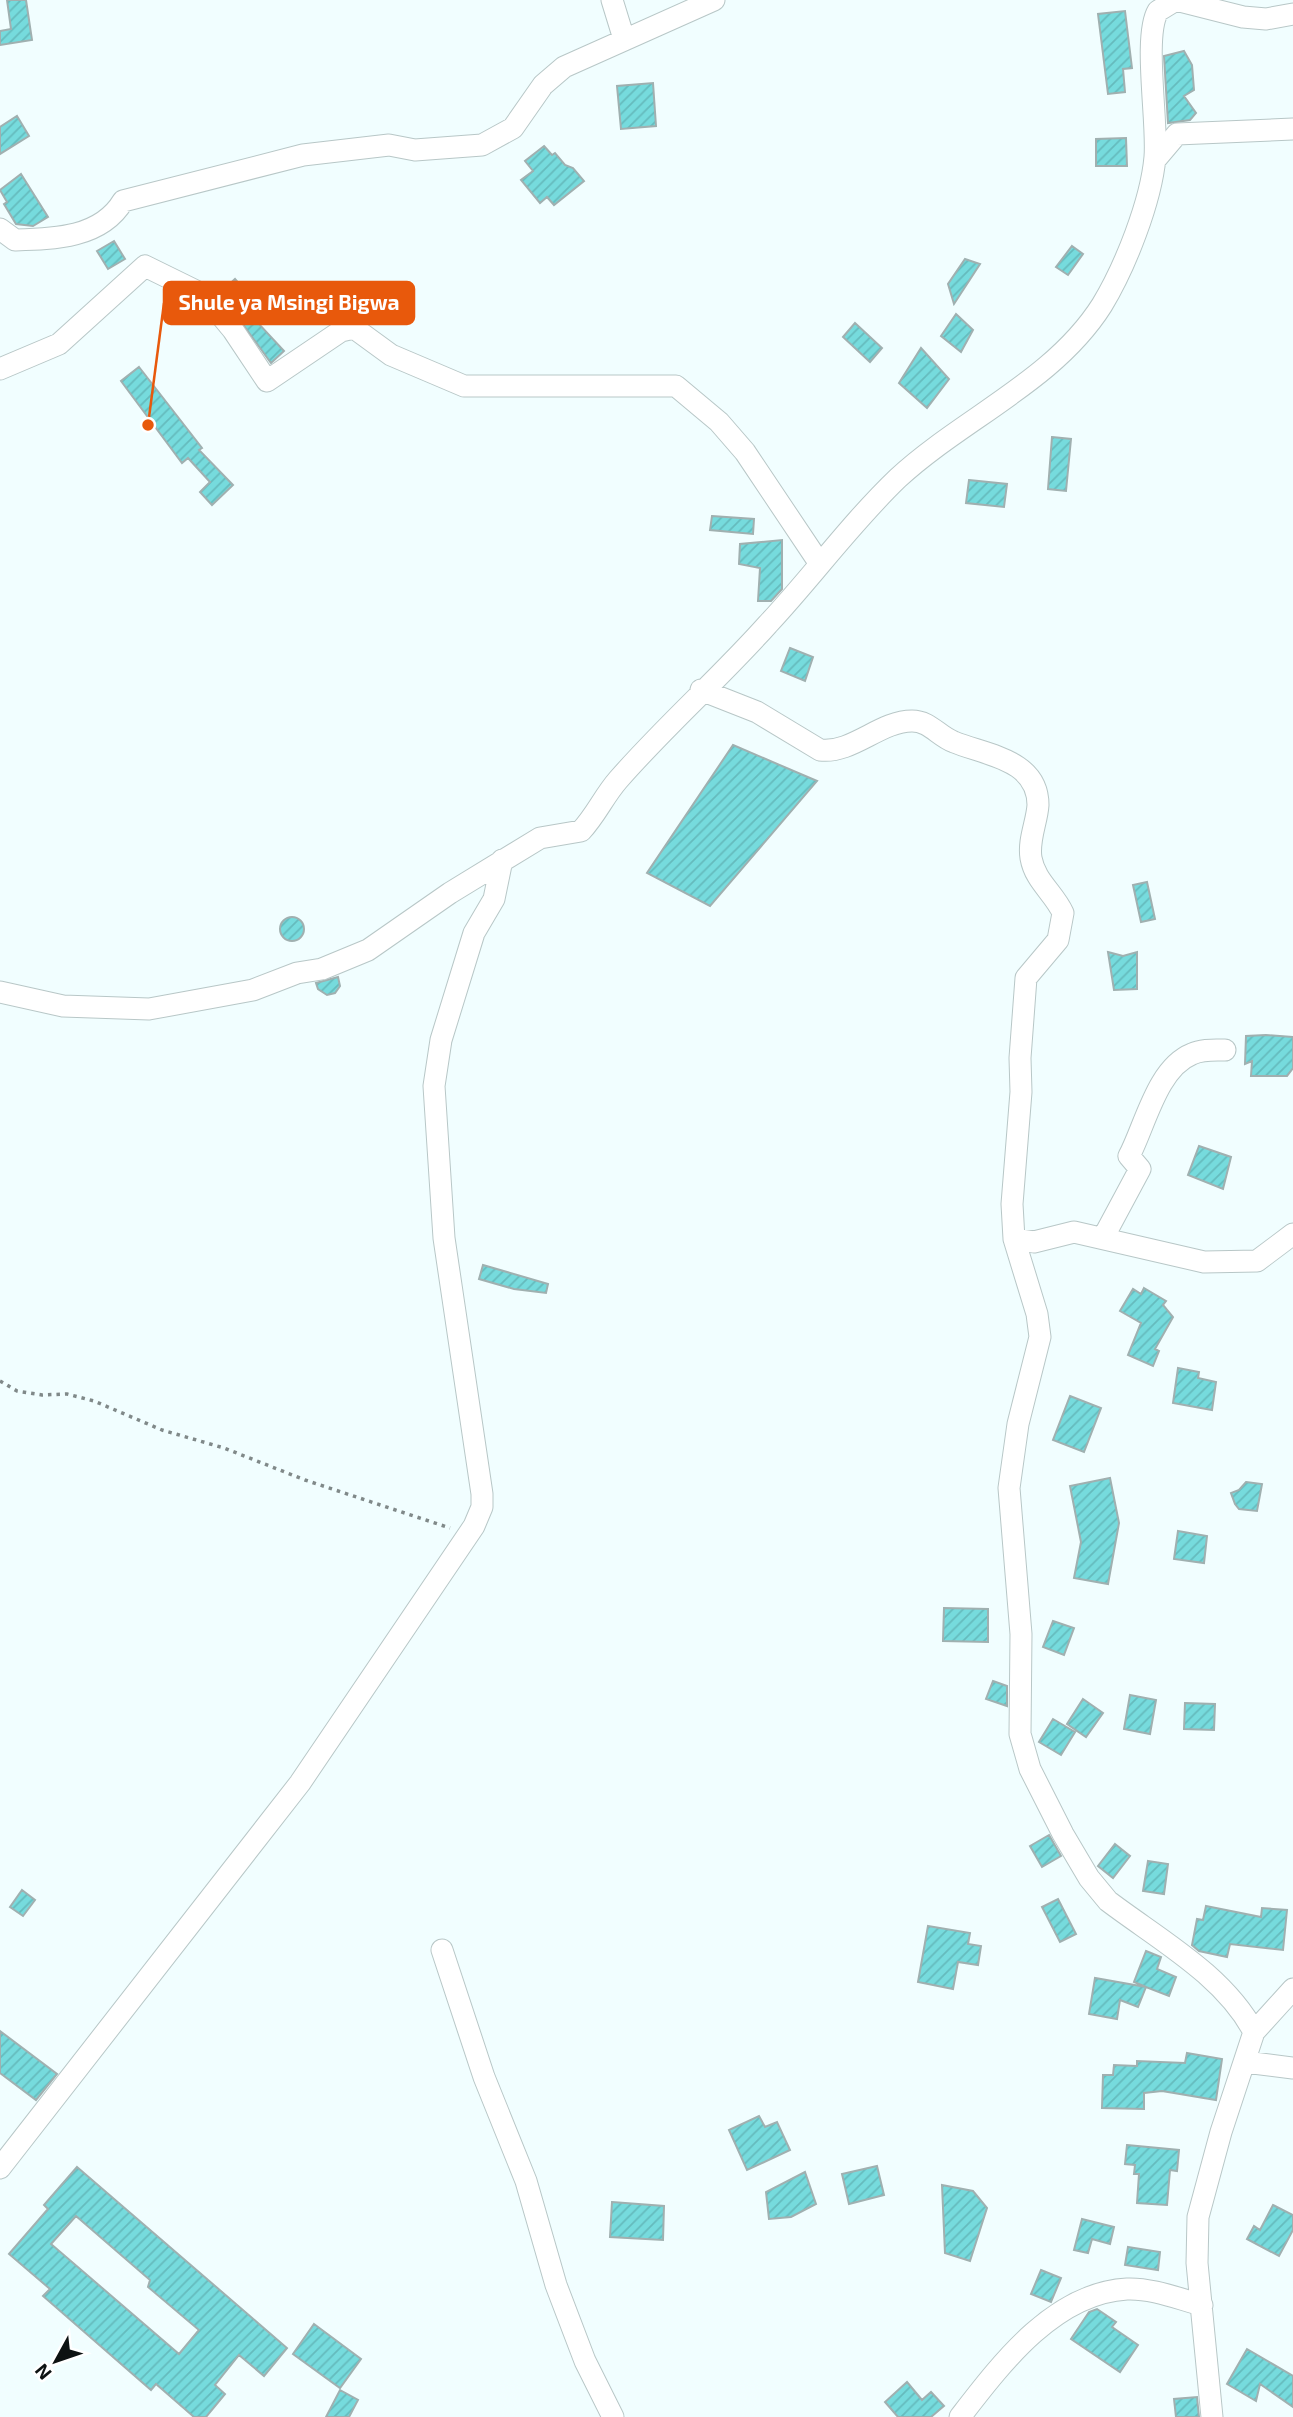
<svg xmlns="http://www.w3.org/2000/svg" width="1293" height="2417" font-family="'Exo 2',sans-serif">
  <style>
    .building { fill: url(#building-hatch); stroke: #a0b0b0; stroke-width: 2; fill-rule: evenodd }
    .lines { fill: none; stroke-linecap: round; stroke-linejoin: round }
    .minor-casing { stroke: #b8c7c7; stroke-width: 23 }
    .path { stroke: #808989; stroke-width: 3.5; stroke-dasharray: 3.5 5; stroke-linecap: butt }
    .minor { stroke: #fff; stroke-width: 21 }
    .leader { fill: none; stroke: #e8590c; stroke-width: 2.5 }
    .callout-dot { fill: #e8590c; stroke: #fff; stroke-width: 2.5 }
    .callout { fill: #e8590c; stroke: #e8590c; stroke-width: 2.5 }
    .callout-label { font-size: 21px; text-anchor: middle; font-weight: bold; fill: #fff }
  </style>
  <defs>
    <pattern id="building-hatch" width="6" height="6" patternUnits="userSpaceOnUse" patternTransform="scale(1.75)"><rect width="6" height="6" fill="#76dbdd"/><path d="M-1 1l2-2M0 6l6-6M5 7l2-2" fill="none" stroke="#65bbbd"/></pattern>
  </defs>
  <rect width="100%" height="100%" fill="#f1feff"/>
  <!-- building -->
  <path class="building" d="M 7,0 L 26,0 L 32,40 L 0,45 L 0,31 L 11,29 Z
    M 1125,11 L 1132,68 L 1123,69 L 1125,92 L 1108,94 L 1098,14 Z
    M 1184,51 L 1192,65 L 1194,90 L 1184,96 L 1196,113 L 1190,120 L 1168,123 L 1164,56 Z
    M 653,83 L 656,126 L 621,129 L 617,86 Z
    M 17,116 L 29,136 L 0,154 L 0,127 Z
    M 1126,138 L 1127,166 L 1096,166 L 1096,139 Z
    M 544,146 L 552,155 L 555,153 L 565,165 L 573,168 L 584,181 L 554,205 L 547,197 L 540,203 L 521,180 L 533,171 L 525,161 Z
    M 21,174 L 48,217 L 33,226 L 16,224 L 4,204 L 7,202 L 0,190 Z
    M 114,241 L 125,259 L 108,269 L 97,251 Z
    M 1072,246 L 1083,254 L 1068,275 L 1056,267 Z
    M 965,259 L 980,264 L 954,304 L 948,284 Z
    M 235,279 L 255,302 L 246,310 L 284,351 L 271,363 L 220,293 Z
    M 956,314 L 973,330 L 961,352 L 941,336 Z
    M 855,323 L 882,348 L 870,362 L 843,337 Z
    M 921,348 L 949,379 L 927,408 L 899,383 Z
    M 139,367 L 202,448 L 199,450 L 233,485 L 212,505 L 200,492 L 210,482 L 188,458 L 182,463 L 121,381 Z
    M 1052,437 L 1071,439 L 1066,491 L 1048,489 Z
    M 969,480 L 1007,484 L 1004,507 L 966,503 Z
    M 712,516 L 754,519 L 753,534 L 710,530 Z
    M 782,540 L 782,589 L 771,601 L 758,601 L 760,568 L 739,564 L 740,544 Z
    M 790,648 L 813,657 L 805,681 L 781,671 Z
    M 733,745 L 817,781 L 710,906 L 647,873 Z
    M 1147,882 L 1155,919 L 1141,922 L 1133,885 Z
    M280 929a12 12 0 1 1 24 0a12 12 0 1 1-24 0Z
    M 1108,952 L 1123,956 L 1137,952 L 1137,989 L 1114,990 Z
    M 338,977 L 340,986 L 335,993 L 327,995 L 318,989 L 316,983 Z
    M 1266,1035 L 1293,1037 L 1293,1068 L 1287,1076 L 1251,1076 L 1252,1061 L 1245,1064 L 1246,1036 Z
    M 1199,1146 L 1231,1157 L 1223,1189 L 1188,1175 Z
    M 483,1265 L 548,1284 L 546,1293 L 514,1289 L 479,1279 Z
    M 1144,1288 L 1166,1301 L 1163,1305 L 1173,1317 L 1155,1349 L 1159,1351 L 1153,1366 L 1128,1355 L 1141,1323 L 1120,1311 L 1133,1289 L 1141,1294 Z
    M 1178,1368 L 1199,1372 L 1198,1378 L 1216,1382 L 1212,1410 L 1173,1403 Z
    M 1070,1396 L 1101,1408 L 1084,1452 L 1053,1440 Z
    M 1110,1478 L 1119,1523 L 1108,1584 L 1074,1578 L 1081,1542 L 1070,1486 Z
    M 1246,1482 L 1262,1484 L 1257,1511 L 1239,1509 L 1235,1504 L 1231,1493 L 1239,1490 Z
    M 1178,1531 L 1207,1536 L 1204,1563 L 1174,1559 Z
    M 944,1608 L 988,1609 L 988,1642 L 943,1641 Z
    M 1053,1621 L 1074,1628 L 1064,1655 L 1043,1647 Z
    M 993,1681 L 1007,1686 L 1007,1706 L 986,1699 Z
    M 1130,1695 L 1156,1700 L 1150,1734 L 1124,1729 Z
    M 1083,1699 L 1103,1713 L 1086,1737 L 1067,1724 Z
    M 1185,1703 L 1215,1704 L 1214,1730 L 1184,1729 Z
    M 1053,1719 L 1075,1732 L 1061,1755 L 1039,1742 Z
    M 1049,1835 L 1061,1856 L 1042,1867 L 1030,1846 Z
    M 1115,1844 L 1130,1856 L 1113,1878 L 1098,1866 Z
    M 1148,1861 L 1168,1864 L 1164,1894 L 1143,1891 Z
    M 22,1890 L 35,1900 L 23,1916 L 10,1907 Z
    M 1058,1899 L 1076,1934 L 1060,1942 L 1042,1907 Z
    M 1206,1906 L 1261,1917 L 1262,1908 L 1287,1910 L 1283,1950 L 1230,1944 L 1227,1957 L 1199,1951 L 1192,1945 L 1197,1919 L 1203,1920 Z
    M 928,1926 L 970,1933 L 968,1944 L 981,1946 L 978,1965 L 958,1962 L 953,1989 L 918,1982 Z
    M 1146,1951 L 1161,1957 L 1157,1969 L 1176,1977 L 1169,1996 L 1146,1987 L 1138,2007 L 1120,2000 L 1117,2019 L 1089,2014 L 1095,1978 L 1146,1987 L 1134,1982 Z
    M 0,2031 L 57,2074 L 36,2100 L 0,2073 Z
    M 1187,2053 L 1222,2059 L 1216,2100 L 1162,2091 L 1144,2093 L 1144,2109 L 1102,2108 L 1103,2075 L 1113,2075 L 1114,2065 L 1137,2066 L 1137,2061 L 1185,2063 Z
    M 759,2116 L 765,2127 L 777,2122 L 790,2150 L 747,2170 L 729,2130 Z
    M 1127,2145 L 1179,2150 L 1177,2171 L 1170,2170 L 1167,2205 L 1137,2203 L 1139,2174 L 1134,2174 L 1135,2165 L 1125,2164 Z
    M 877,2166 L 884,2195 L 849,2204 L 842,2174 Z
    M 77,2167 L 287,2348 L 264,2376 L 239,2355 L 215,2385 L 225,2394 L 206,2417 L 194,2417 L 156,2384 L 151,2390 L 43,2296 L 50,2289 L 9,2254 L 48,2209 L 44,2205 ZM 76,2216 L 150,2280 L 148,2287 L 199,2330 L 179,2354 L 51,2244 Z
    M 805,2172 L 816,2204 L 791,2217 L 769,2219 L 766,2192 Z
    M 942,2185 L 973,2191 L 987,2208 L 970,2261 L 945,2253 Z
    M 612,2202 L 664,2206 L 663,2240 L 610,2237 Z
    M 1273,2205 L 1293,2215 L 1293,2230 L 1279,2256 L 1247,2239 L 1254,2226 L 1260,2230 Z
    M 1082,2219 L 1114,2227 L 1110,2244 L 1092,2239 L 1088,2253 L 1074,2250 Z
    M 1128,2247 L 1160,2252 L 1158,2270 L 1125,2265 Z
    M 1041,2270 L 1061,2278 L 1051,2302 L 1031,2294 Z
    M 1097,2309 L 1116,2322 L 1112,2327 L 1138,2345 L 1120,2372 L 1071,2339 L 1089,2312 Z
    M 314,2324 L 361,2359 L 340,2388 L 293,2354 Z
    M 1247,2349 L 1293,2376 L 1293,2407 L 1260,2384 L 1256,2401 L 1227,2384 Z
    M 907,2382 L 922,2400 L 931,2392 L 944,2406 L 931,2417 L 898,2417 L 885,2402 Z
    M 340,2390 L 358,2400 L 349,2417 L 326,2417 Z
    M 1197,2397 L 1199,2417 L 1176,2417 L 1174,2399 Z"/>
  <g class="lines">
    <!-- minor casing -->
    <g class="minor-casing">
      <path id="minor" d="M 612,0 L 624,39
        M 1155,160 L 1177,134 L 1293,129
        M 0,229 L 15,240 C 54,239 101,238 123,201 L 303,155 L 389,145 L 415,150 L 482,145 L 513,128 L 543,85 L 564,67 L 714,0
        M 0,369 L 59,344 L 145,266 L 204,295 L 233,330 L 267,381 L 341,331 L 354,328 L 391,355 L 464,386 L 676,386 L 719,422 L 745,452 L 820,564
        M 701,690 L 757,712 L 820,750 C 852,754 880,721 912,721 C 930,721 938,736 954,742 C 985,755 1038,759 1038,805 C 1037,822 1028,840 1031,858 C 1035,881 1054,893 1063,913 L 1058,940 L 1026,978 L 1020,1058 L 1021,1092 L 1012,1204 L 1014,1239 L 1037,1314 L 1040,1337 L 1018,1424 L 1009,1488 L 1021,1634 L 1020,1734 L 1030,1769 L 1063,1834 L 1089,1878 L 1108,1901 C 1158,1939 1224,1975 1254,2032 L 1221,2132 L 1198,2217 L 1197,2263 L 1212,2417
        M 0,992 L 63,1006 L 149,1009 L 253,990 L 297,973 L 322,969 L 368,950 L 450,893 L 540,838 L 581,831 C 596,815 604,796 618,780 C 666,725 720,678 768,624 C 812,577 851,523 898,478 C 963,418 1054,381 1102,305 C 1125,267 1151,202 1155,157 C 1158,122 1143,36 1158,11 L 1176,0 L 1243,17 L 1266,19 L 1293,14
        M 1103,1238 L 1140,1169 L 1129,1156 C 1145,1126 1157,1068 1192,1054 C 1202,1049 1214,1050 1225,1050
        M 1014,1239 L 1034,1242 L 1074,1232 L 1204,1262 L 1257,1261 L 1293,1234
        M 442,1950 L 484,2077 L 526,2181 L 556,2285 L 585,2361 L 613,2417
        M 1254,2032 L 1293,1989
        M 1245,2062 L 1293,2068
        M 0,2168 L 300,1783 L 474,1526 L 482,1507 L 482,1494 L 444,1238 L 434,1086 L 441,1040 L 474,933 L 494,899 L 502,860
        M 960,2417 C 1001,2364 1054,2293 1127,2289 C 1152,2288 1179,2299 1202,2305"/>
    </g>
    <!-- path -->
    <path class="path" d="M 0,1381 L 17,1391 L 42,1395 L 67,1394 L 94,1401 L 162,1430 L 224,1448 L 305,1480 L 450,1528"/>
    <!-- minor -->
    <use href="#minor" class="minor"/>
  </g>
  <!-- callouts -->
  <path class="leader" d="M148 425L164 303"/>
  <circle class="callout-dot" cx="148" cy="425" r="7"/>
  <rect class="callout" x="164" y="282" width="250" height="42" rx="7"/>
  <g class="callout-label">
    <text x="289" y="310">Shule ya Msingi Bigwa</text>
  </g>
  <!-- north arrow -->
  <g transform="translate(56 2361) rotate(230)" stroke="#ffffff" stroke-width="5" paint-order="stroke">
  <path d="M0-5L12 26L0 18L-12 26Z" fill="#0d1212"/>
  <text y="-10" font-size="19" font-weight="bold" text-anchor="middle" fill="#0d1212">N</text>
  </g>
</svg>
